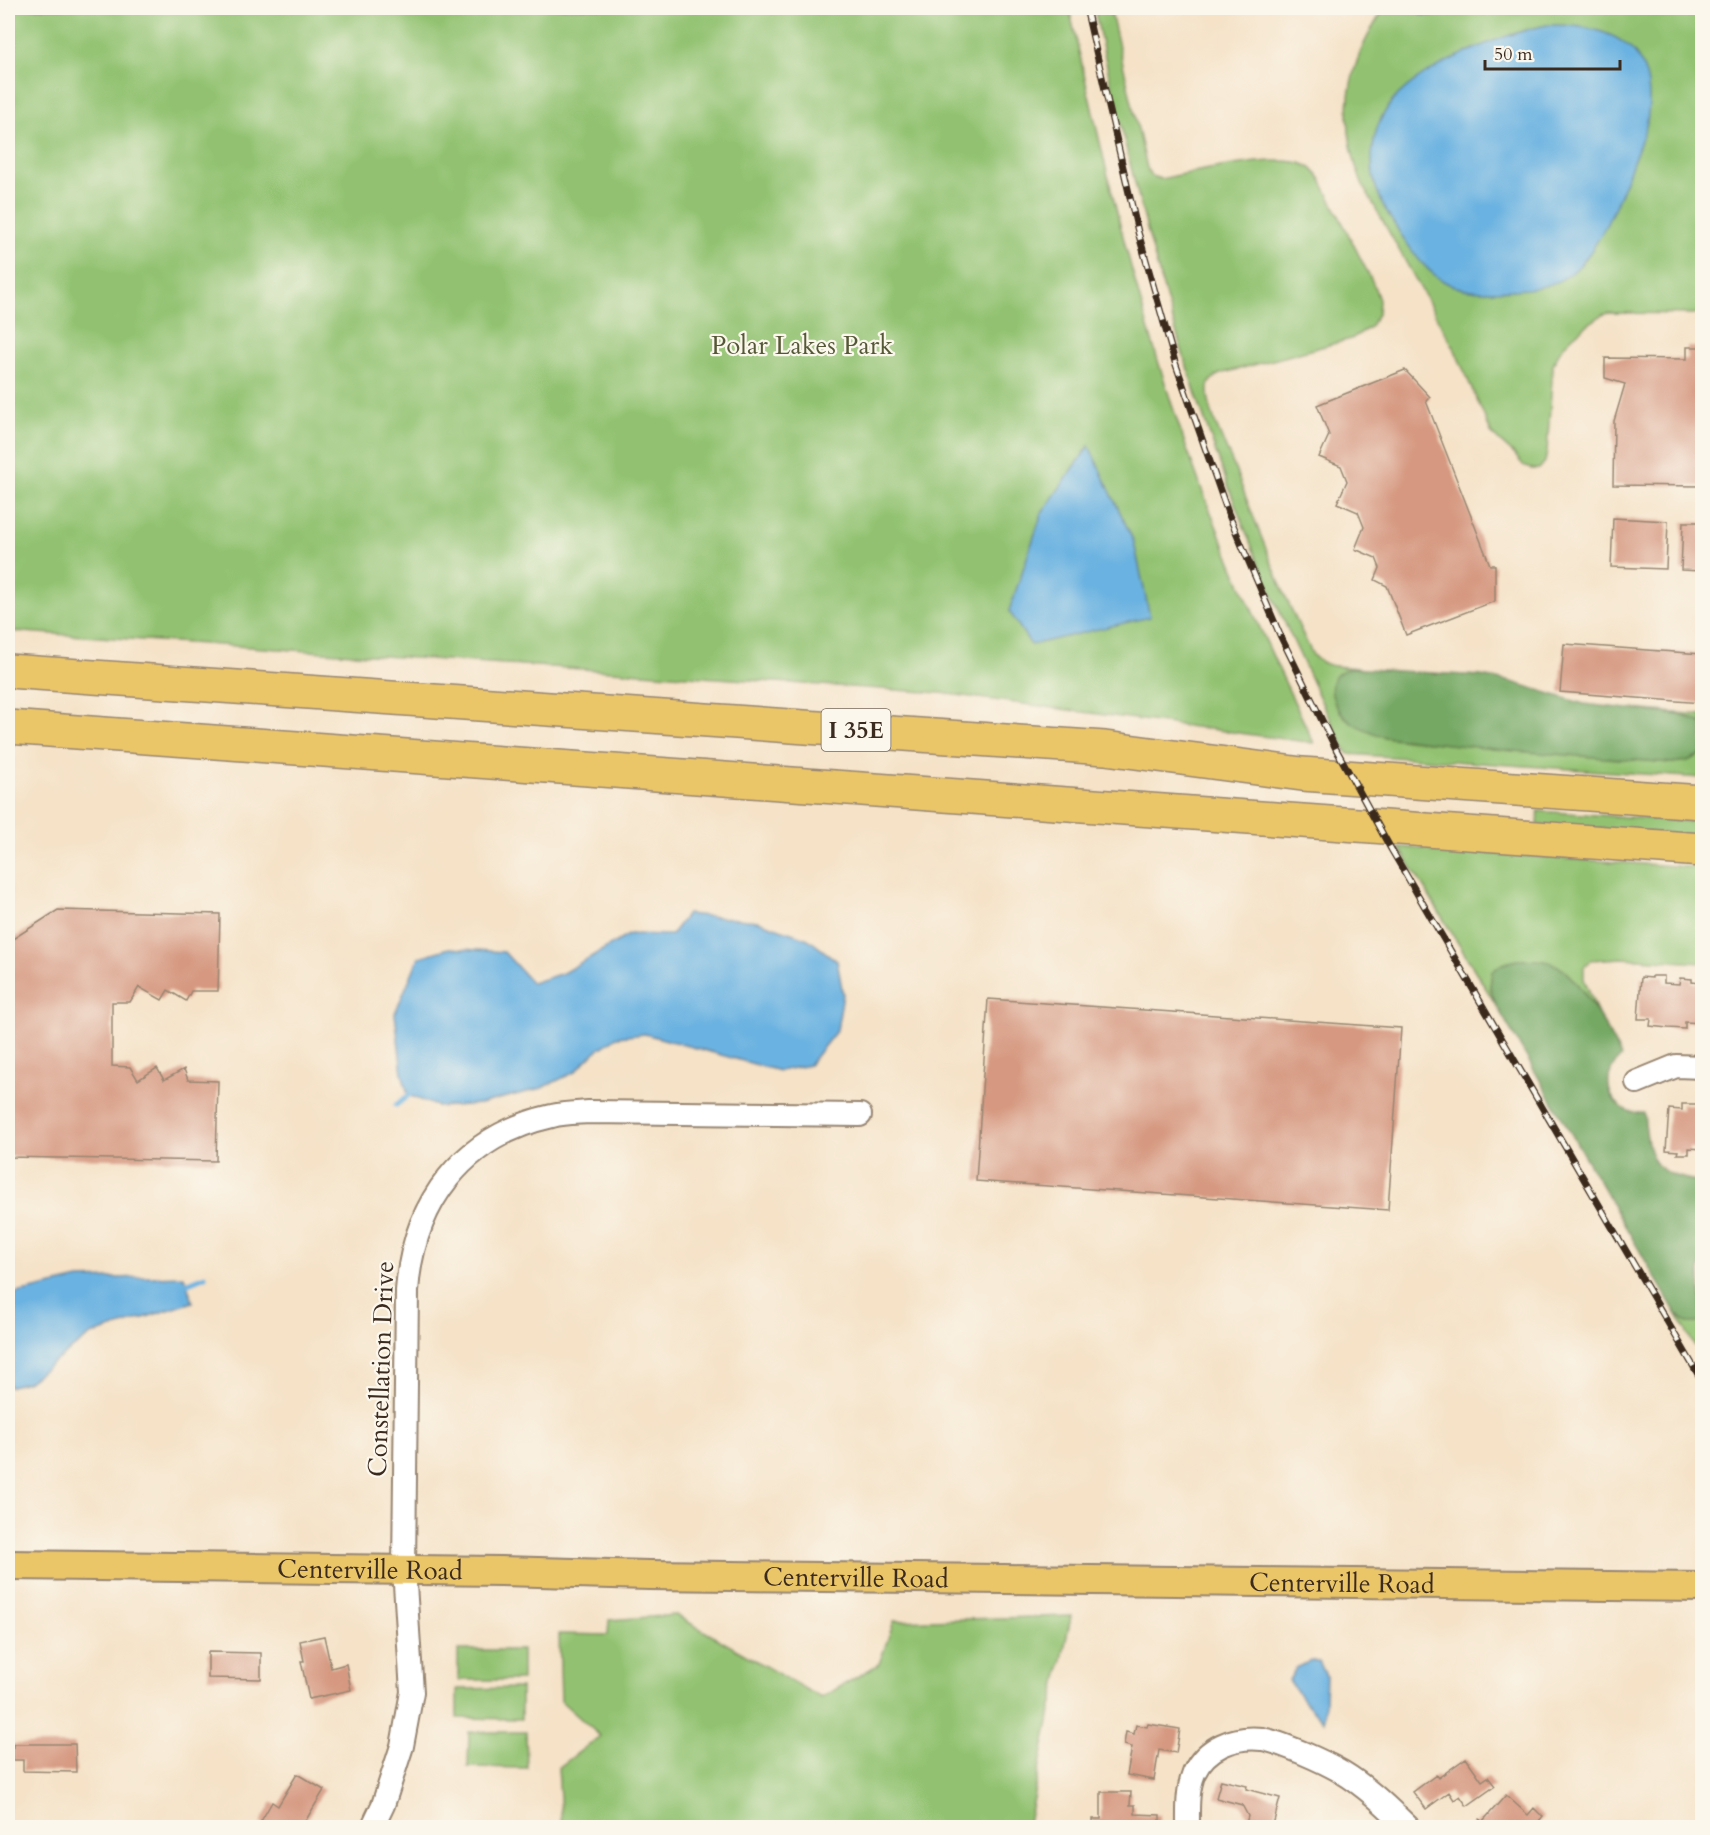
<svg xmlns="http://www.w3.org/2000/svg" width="1710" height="1835" font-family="Cardo,serif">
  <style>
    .green { fill: #92c271; stroke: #667648; stroke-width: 1.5 }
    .forest { fill: #75a863; stroke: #586940; stroke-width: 1.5 }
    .water { fill: #6ab2e1; stroke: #526e80; stroke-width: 1.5 }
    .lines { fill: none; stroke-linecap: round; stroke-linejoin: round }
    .stream { stroke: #6ab2e1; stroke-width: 5 }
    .building { fill: #d69880 }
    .minor-casing { stroke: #988672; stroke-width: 26 }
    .major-casing { stroke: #988672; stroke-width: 32 }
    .highway-casing { stroke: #988672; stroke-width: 36 }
    .minor { stroke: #fff; stroke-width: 22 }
    .major { stroke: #ebc669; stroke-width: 28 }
    .highway { stroke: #ebc669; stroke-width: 33 }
    .rail-casing { stroke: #3b2a1e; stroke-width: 7 }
    .rail { stroke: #fbf7ec; stroke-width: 4.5; stroke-dasharray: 14; stroke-linecap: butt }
    .labels { text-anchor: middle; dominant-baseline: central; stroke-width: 4.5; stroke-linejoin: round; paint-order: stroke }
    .shield { fill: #fbf7ec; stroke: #75685c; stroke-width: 1.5 }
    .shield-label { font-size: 24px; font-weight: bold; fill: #3b2a1e }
    .park-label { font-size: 26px; fill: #555837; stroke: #fbf7ec }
    .street-label { font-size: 26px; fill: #3b2a1e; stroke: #fbf7ec }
  </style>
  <rect width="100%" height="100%" fill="#fbf7ec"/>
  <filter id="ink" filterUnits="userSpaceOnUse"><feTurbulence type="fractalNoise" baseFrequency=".0167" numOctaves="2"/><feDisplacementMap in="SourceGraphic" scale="12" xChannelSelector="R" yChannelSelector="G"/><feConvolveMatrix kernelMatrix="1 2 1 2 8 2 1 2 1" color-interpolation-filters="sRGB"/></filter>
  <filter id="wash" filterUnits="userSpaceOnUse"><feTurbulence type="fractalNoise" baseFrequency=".008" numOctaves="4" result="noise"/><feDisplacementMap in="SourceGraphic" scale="24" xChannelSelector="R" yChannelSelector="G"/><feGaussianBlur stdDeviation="1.35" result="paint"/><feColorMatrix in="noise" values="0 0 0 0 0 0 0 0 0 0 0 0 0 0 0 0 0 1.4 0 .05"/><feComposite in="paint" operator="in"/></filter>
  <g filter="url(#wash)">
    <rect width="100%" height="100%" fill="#f5e2c7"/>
    <!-- green -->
    <path class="green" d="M 8,8 L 1069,8 C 1098,135 1126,262 1166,386 C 1204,509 1258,627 1314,743 L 941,693 L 8,631 Z
      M 1094,8 L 1110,8 L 1147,168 L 1151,176 L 1161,179 C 1192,172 1279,153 1306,165 C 1312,168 1316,173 1320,178 L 1373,283 L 1379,300 L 1378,314 L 1370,327 L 1351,339 L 1220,374 C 1213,378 1207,382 1208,391 C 1208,413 1225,444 1233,464 C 1258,528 1282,594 1313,655 C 1324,669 1344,666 1360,668 C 1334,668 1327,681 1336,706 L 1385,737 L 1407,740 L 1672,763 L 1687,761 L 1702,754 L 1702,778 L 1348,754 C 1329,721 1314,685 1298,651 C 1200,446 1142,229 1094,8 Z
      M 1385,8 L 1702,8 L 1702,314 L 1609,313 L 1602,315 C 1581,329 1562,341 1553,365 L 1547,452 L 1545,462 L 1539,469 L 1531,469 L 1524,466 L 1514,454 L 1492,434 L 1453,346 L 1362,184 C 1337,120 1346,63 1385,8 Z
      M 1615,708 L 1702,715 L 1702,725 C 1688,709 1636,710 1615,708 Z
      M 1538,811 L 1702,822 L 1702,836 L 1537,825 Z
      M 1399,847 L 1702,868 L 1702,963 L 1622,958 L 1591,960 L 1584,967 L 1584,979 L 1598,1014 L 1575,982 L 1543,961 L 1509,962 L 1502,964 L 1492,972 L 1490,987 L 1496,1005 Z
      M 1676,1313 L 1684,1321 L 1702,1320 L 1702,1359 Z
      M 676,1615 L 821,1698 L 879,1664 L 894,1621 L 1071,1616 L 1027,1827 L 562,1827 L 558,1768 L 600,1736 L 561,1701 L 559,1634 L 608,1635 L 609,1620 Z
      M 458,1650 L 522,1650 L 522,1680 L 458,1680 Z
      M 521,1688 L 521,1719 L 457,1718 L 457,1689 Z
      M 469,1732 L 526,1732 L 527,1768 L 468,1767 Z"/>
    <!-- forest -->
    <path class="forest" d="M 1350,668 L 1481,676 L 1512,682 L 1584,704 L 1680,715 L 1700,722 L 1702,725 L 1702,754 L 1687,761 L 1672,763 L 1502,750 L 1385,737 C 1373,733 1361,729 1351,722 C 1331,708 1320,676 1350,668 Z
      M 1517,960 C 1529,960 1543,959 1554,964 C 1579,975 1609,1032 1621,1057 C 1597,1079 1610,1114 1644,1113 C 1649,1160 1650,1174 1702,1182 L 1702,1258 L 1700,1269 L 1702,1320 L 1698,1323 L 1687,1323 L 1676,1313 L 1496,1005 L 1490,987 L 1492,972 L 1502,964 Z"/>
    <!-- water -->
    <path class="water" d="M 1415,8 L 1452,8 L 1434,15 L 1421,15 Z
      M 1547,25 C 1618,24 1661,50 1646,127 C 1631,167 1605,245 1573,272 C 1556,286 1535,289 1513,290 C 1494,291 1469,293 1451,285 C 1428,275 1413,253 1400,233 C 1393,222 1385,211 1380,198 C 1367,170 1370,132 1388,107 C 1413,69 1503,34 1547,25 Z
      M 1089,446 L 1134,542 L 1150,617 L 1031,645 L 1009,611 L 1042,513 Z
      M 687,914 L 758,921 L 808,939 L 837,961 L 843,994 L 837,1030 L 809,1065 L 779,1071 L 645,1034 L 617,1037 L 595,1052 L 575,1072 L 542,1088 L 480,1104 L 439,1107 L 408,1095 L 402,1073 L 395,1013 L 419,957 L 449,948 L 504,952 L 532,983 L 563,973 L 630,934 L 671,935 Z
      M 184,1276 L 193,1302 L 91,1335 L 27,1382 L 8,1387 L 8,1295 L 79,1279 Z
      M 1311,1661 L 1319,1661 L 1326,1676 L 1324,1722 L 1304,1701 L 1289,1680 L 1296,1668 Z"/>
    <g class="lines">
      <!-- stream -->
      <path class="stream" d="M 396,1105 L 413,1092
        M 181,1286 L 205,1276"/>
    </g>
    <g id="blocks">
      <!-- building -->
      <path class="building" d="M 1687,347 L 1702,347 L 1702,486 L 1613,485 L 1614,421 L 1625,384 L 1605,378 L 1605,358 L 1687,359 Z
        M 1405,370 L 1430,397 L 1426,401 L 1490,565 L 1495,565 L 1495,601 L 1406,635 L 1387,586 L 1375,580 L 1380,568 L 1376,558 L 1355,549 L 1364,527 L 1358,512 L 1337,503 L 1347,481 L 1341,466 L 1319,457 L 1329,435 L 1317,405 Z
        M 1613,518 L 1668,521 L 1666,569 L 1611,567 Z
        M 1683,522 L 1702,522 L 1702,571 L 1681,570 Z
        M 1564,644 L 1702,654 L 1702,703 L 1560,692 Z
        M 58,910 L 220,914 L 218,991 L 191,991 L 186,1001 L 168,990 L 162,1000 L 139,987 L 130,1002 L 112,1002 L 112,1066 L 130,1067 L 138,1080 L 157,1068 L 164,1080 L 184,1069 L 188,1080 L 218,1081 L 216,1161 L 8,1157 L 8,942 Z
        M 1652,976 L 1664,976 L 1664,983 L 1679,984 L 1680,978 L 1692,979 L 1692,982 L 1699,983 L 1699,980 L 1702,980 L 1702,1023 L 1685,1022 L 1685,1029 L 1668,1028 L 1650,1026 L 1651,1019 L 1638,1019 L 1641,977 L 1652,978 Z
        M 988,999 L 1401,1028 L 1388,1210 L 976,1181 Z
        M 1682,1104 L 1702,1104 L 1702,1149 L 1689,1148 L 1689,1154 L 1677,1154 L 1678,1151 L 1666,1150 L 1669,1109 L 1682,1110 Z
        M 324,1636 L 331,1668 L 346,1664 L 351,1690 L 309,1699 L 301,1661 L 304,1661 L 300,1641 Z
        M 208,1652 L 261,1653 L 261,1679 L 208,1678 Z
        M 1148,1724 L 1180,1729 L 1176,1753 L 1159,1750 L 1154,1780 L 1127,1775 L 1132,1747 L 1124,1745 L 1126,1732 L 1134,1734 L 1136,1725 L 1147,1727 Z
        M 13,1744 L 75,1744 L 76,1772 L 23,1771 L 23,1760 L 13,1760 Z
        M 1466,1758 L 1482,1781 L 1488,1777 L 1495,1786 L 1467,1806 L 1460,1796 L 1454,1800 L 1449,1792 L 1426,1809 L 1413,1792 L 1436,1775 L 1438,1778 Z
        M 297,1774 L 324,1790 L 303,1825 L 296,1821 L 293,1828 L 268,1828 L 260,1823 L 272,1802 L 278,1806 Z
        M 1221,1780 L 1247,1786 L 1246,1789 L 1280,1798 L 1273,1825 L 1280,1828 L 1245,1828 L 1248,1816 L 1242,1805 L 1216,1798 Z
        M 1101,1792 L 1131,1792 L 1130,1805 L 1135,1805 L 1135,1814 L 1160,1815 L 1160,1828 L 1093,1828 L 1093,1819 L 1101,1819 Z
        M 1506,1795 L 1528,1815 L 1534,1808 L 1543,1817 L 1534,1828 L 1473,1828 L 1480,1819 L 1482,1822 Z"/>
    </g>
  </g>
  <g filter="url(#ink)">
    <use href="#blocks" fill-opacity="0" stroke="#988672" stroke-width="1.5"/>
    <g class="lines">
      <!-- minor casing -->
      <g class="minor-casing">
        <path id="minor" d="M 1637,1082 L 1676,1066 L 1702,1067
          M 372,1828 L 383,1805 L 402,1746 L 412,1692 L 404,1569 L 407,1291 C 413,1202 463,1136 552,1116 C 564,1113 577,1113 589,1112 L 860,1115
          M 1188,1828 C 1188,1809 1187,1790 1194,1773 C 1206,1747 1234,1736 1262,1739 C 1281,1742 1325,1762 1342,1772 C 1367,1787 1388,1808 1409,1828"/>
      </g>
      <!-- major casing -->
      <g class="major-casing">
        <g id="major">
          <path id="s1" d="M 8,1565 L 501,1571 L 649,1575 L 1702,1587"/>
        </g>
      </g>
      <!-- highway casing -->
      <g class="highway-casing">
        <path id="highway" d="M 8,671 L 1105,748 L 1302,774 L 1702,802
          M 8,727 L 1702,850"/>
      </g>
      <!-- minor -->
      <use href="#minor" class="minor"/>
      <!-- major -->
      <use href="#major" class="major"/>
      <!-- highway -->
      <use href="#highway" class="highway"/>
      <!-- rail casing -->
      <g class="rail-casing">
        <path id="rail" d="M 1086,8 L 1138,232 L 1175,362 L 1228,513 L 1280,635 L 1336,749 L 1391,849 L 1702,1381"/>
      </g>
      <!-- rail -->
      <use href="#rail" class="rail"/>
    </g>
  </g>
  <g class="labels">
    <!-- shield labels -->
    <rect class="shield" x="821.5" y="709" width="69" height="42" rx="4.5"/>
    <g class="shield-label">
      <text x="856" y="730">I 35E</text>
    </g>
    <!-- park labels -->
    <g class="park-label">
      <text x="802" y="345">Polar Lakes Park</text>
    </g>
    <!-- street labels -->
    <g class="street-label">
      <text transform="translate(381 1369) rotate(-88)">Constellation Drive</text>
      <text stroke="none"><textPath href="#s1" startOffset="362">Centerville Road</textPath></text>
      <text stroke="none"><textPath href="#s1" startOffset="848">Centerville Road</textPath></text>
      <text stroke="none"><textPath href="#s1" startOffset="1334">Centerville Road</textPath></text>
    </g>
  </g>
  <!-- margin -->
  <rect width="1710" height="1835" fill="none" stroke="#fbf7ec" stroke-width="30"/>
  <!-- scale -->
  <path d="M1485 60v9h135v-9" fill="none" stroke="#3b2a1e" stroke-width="3"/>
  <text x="1494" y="60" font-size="18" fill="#3b2a1e" stroke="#fbf7ec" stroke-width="4.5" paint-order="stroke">50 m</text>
</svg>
